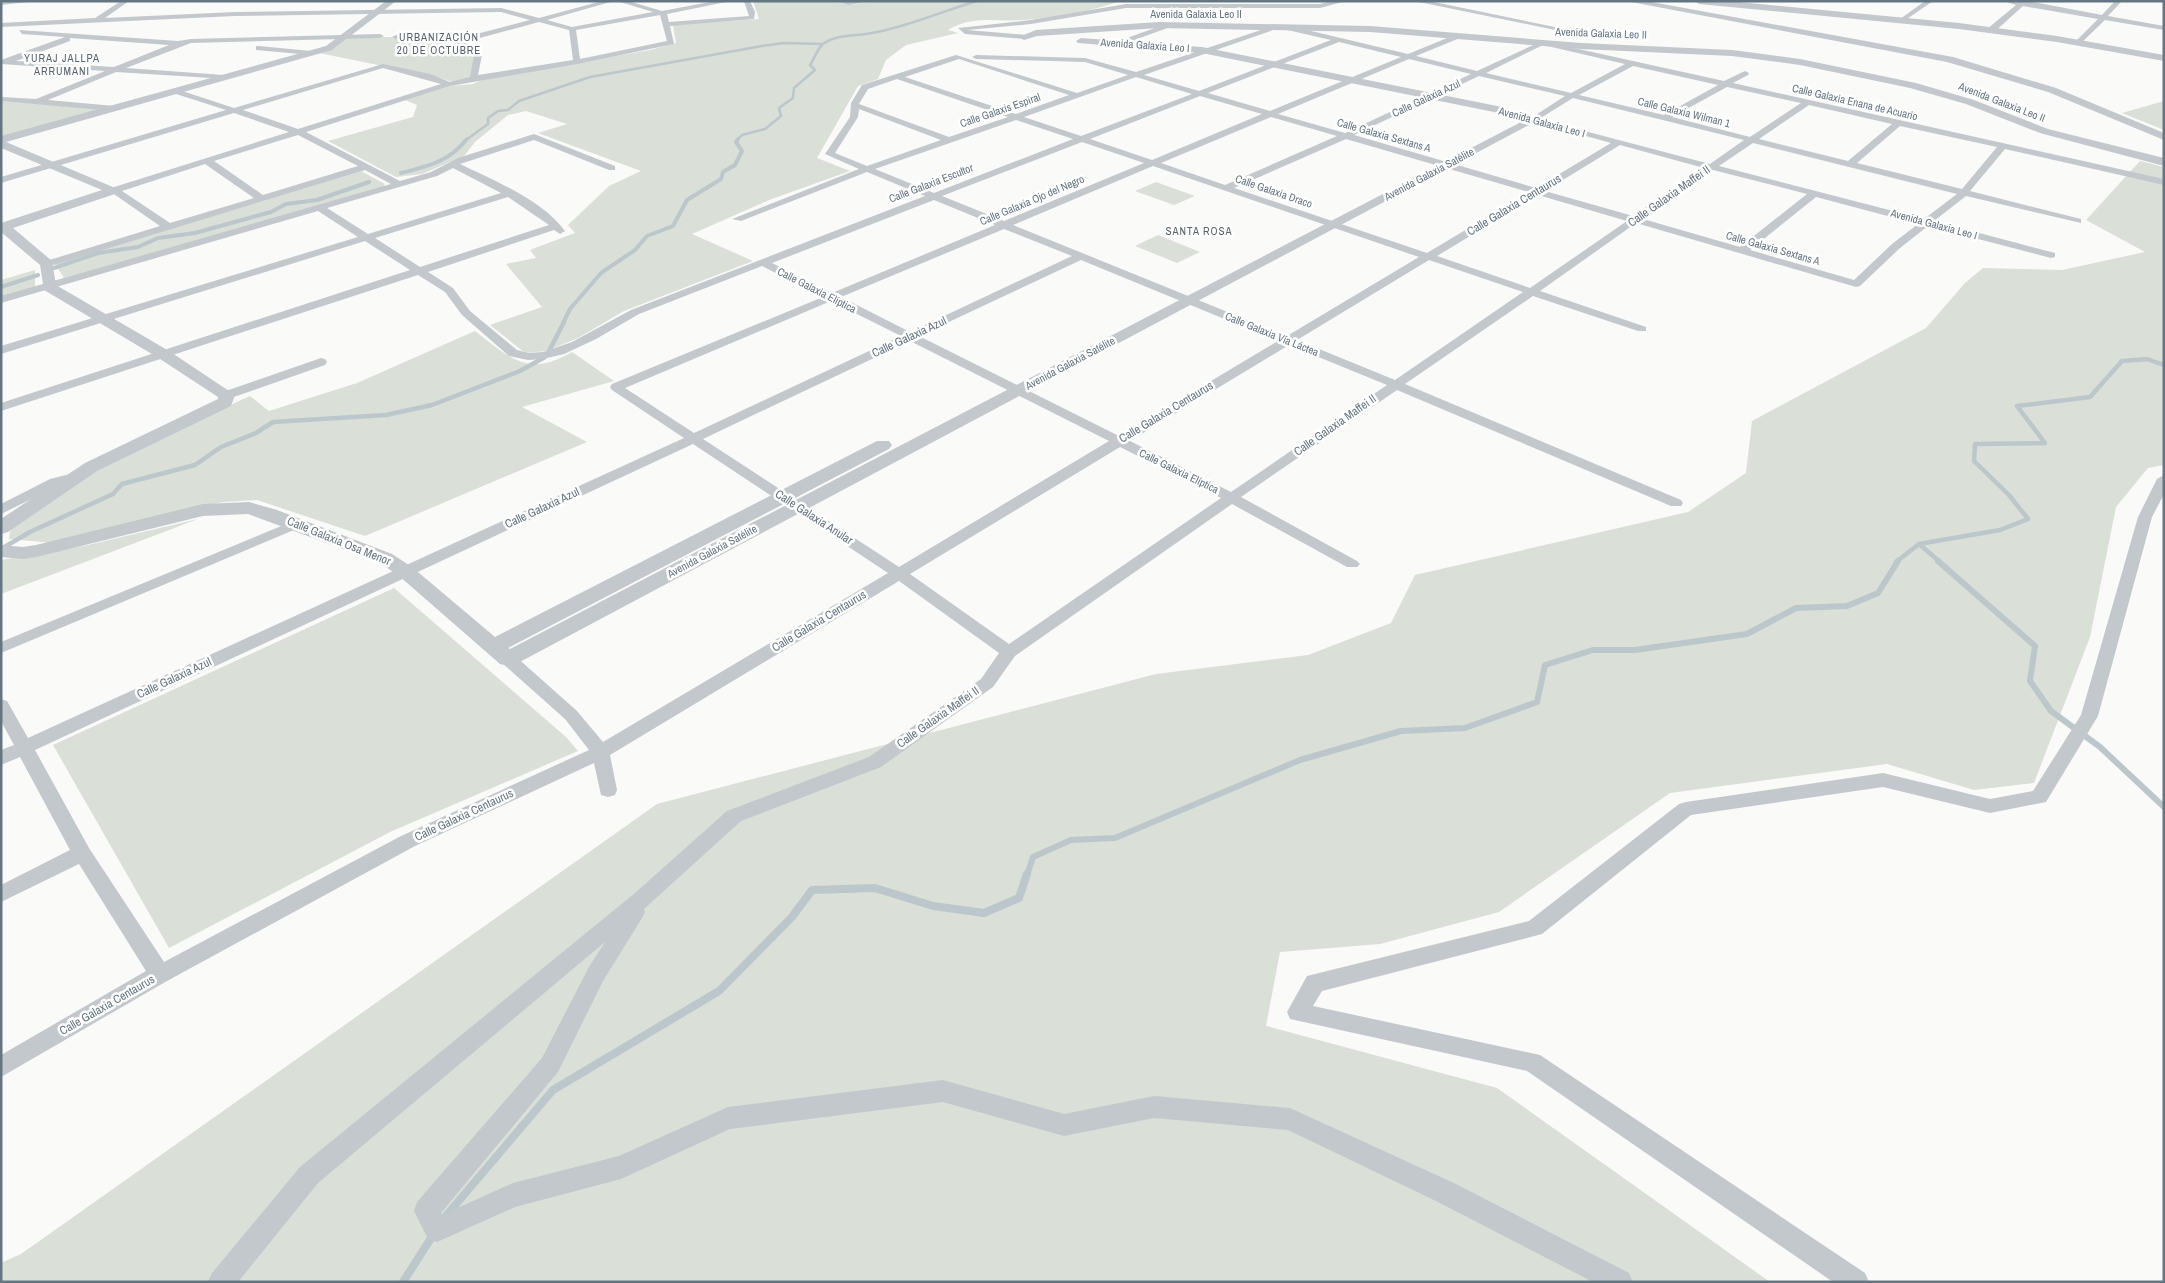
<svg xmlns="http://www.w3.org/2000/svg" width="2165" height="1283" font-family="'Archivo Narrow',sans-serif">
  <style>
    .green { fill: #dadfd7 }
    .lines { fill: none; stroke-linecap: round; stroke-linejoin: round }
    .stream-far4 { stroke: #bbc7cb; stroke-width: 2.5 }
    .stream-far3 { stroke: #bbc7cb; stroke-width: 4 }
    .stream-far2 { stroke: #bbc7cb; stroke-width: 4.5 }
    .stream-far1 { stroke: #bbc7cb; stroke-width: 6 }
    .stream { stroke: #bbc7cb; stroke-width: 8 }
    .minor { fill: #c3c8cc; fill-rule: evenodd }
    .tertiary { fill: #c3c8cc; fill-rule: evenodd }
    .labels { text-anchor: middle; dominant-baseline: central; stroke-width: 5; stroke-linejoin: round; paint-order: stroke }
    .far-street-label { font-size: 11px; fill: #657683; stroke: #fff }
    .far-neighbourhood-label { font-size: 11px; letter-spacing: 1px; fill: #57646e; stroke: #fff }
    .street-label { font-size: 12px; fill: #657683; stroke: #fff }
  </style>
  <rect width="100%" height="100%" fill="#fafaf8"/>
  <!-- green -->
  <path class="green" d="M 753,1 L 833,1 L 851,5 L 872,1 L 1121,1 C 1091,11 1055,18 1023,20 C 995,22 973,15 948,30 L 958,33 L 906,45 L 886,60 L 878,79 L 858,86 L 817,158 L 850,171 L 769,200 L 692,234 L 753,261 L 624,311 L 578,338 L 546,351 L 525,353 L 490,325 L 542,307 L 506,264 L 536,258 L 530,250 L 575,233 L 568,225 L 609,186 L 641,171 L 538,133 L 567,124 L 526,111 L 508,115 L 475,142 L 464,156 L 422,174 L 396,177 L 328,141 L 413,117 L 417,105 L 405,100 L 450,86 L 473,84 L 484,79 L 650,50 L 676,43 L 673,25 L 759,19 Z
    M 387,37 C 417,38 448,38 475,53 L 470,80 L 456,83 L 437,77 L 319,53 L 336,47 L 347,38 Z
    M 1,101 L 101,109 L 1,137 Z
    M 2164,101 L 2164,130 L 2122,113 Z
    M 2140,161 L 2164,167 L 2164,465 L 2148,468 L 2116,507 L 2090,637 L 2034,783 L 1974,790 L 1887,764 L 1670,793 L 1499,912 L 1380,944 L 1280,952 L 1266,1026 L 1497,1088 L 1770,1282 L 1,1282 L 1,1263 L 21,1254 L 657,804 L 1156,674 L 1308,655 L 1391,623 L 1415,575 L 1688,512 L 1746,473 L 1752,421 L 1926,328 L 1965,283 L 1983,268 L 2062,270 L 2145,252 L 2086,220 Z
    M 361,171 L 385,184 L 382,188 L 64,278 L 55,264 Z
    M 1156,182 L 1195,196 L 1174,205 L 1135,191 Z
    M 1158,235 L 1200,252 L 1177,263 L 1135,246 Z
    M 35,270 L 35,287 L 1,297 L 1,280 Z
    M 475,331 C 510,358 528,378 572,352 L 614,381 L 522,407 L 587,442 L 365,536 L 257,500 L 223,502 L 54,543 L 9,539 L 10,531 L 22,519 L 100,465 L 250,396 L 269,411 L 357,383 Z
    M 198,519 L 1,594 L 1,560 L 88,545 Z
    M 394,588 L 566,737 L 578,751 L 390,832 L 169,948 L 53,745 Z"/>
  <g class="lines">
    <!-- stream-far4 -->
    <path class="stream-far4" d="M 466,140 L 488,124 L 488,118 L 498,111 L 508,110 L 519,101 L 590,77 L 762,46 L 784,43 L 823,44
      M 737,140 L 742,135 L 765,129 L 781,116 L 779,108 L 793,98 L 794,88 L 815,70 L 810,65 C 814,59 817,50 822,45 C 833,35 853,36 866,34 C 904,28 940,12 977,1"/>
    <!-- stream-far3 -->
    <path class="stream-far3" d="M 401,173 C 428,166 449,162 467,139
      M 54,268 L 98,253 L 138,247 L 158,238 L 195,233 L 271,212 L 286,204 L 317,200 L 369,182
      M 1,287 L 38,275
      M 563,323 L 570,309 L 601,273 L 635,250 L 647,236 L 673,226 L 687,200 L 721,179 L 723,172 L 735,165 L 742,151 L 736,142 L 738,139"/>
    <!-- stream-far2 -->
    <path class="stream-far2" d="M 549,351 L 564,322
      M 1919,544 L 1940,562
      M 1,549 L 30,532 L 113,494 L 122,484 L 195,465 L 221,447 L 256,433 L 273,422 L 386,415 L 432,405 L 520,371 L 545,357
      M 1896,562 L 1919,544 L 2000,530 L 2028,519 L 2009,495 L 1974,461 L 1975,444 L 2045,443 L 2017,406 L 2090,397 L 2122,361 L 2147,359 L 2164,365"/>
    <!-- stream-far1 -->
    <path class="stream-far1" d="M 1938,561 L 2035,646 L 2030,681 L 2051,711 L 2100,747 L 2164,807
      M 1027,875 L 1033,857 L 1071,840 L 1115,838 L 1300,760 L 1401,731 L 1465,728 L 1537,702 L 1545,665 L 1593,650 L 1635,650 L 1747,634 L 1796,608 L 1847,606 L 1878,593 L 1898,561"/>
    <!-- stream -->
    <path class="stream" d="M 445,1217 L 553,1090 L 719,991 L 792,917 L 812,890 L 875,888 L 933,906 L 984,913 L 1019,898 L 1027,874
      M 403,1282 L 433,1235"/>
    <!-- minor -->
    <path class="minor" d="M 1,1 L 37,1 L 1,5 Z
      M 121,1 L 129,1 L 105,18 L 235,12 L 501,8 L 539,18 L 602,1 L 614,1 L 547,20 L 572,27 L 653,12 L 617,1 L 628,1 L 662,11 L 715,1 L 731,1 L 667,14 L 669,22 L 749,16 L 744,1 L 750,1 L 755,12 L 754,19 L 670,26 L 674,44 L 577,64 L 450,86 L 306,132 L 400,181 L 431,172 L 458,158 L 534,134 L 615,166 L 615,170 L 609,170 L 534,140 L 460,164 C 495,181 542,200 565,231 L 560,234 L 554,230 L 428,272 L 453,288 L 470,311 L 517,350 L 528,353 L 543,352 L 572,342 L 631,310 L 925,196 L 867,172 L 741,221 L 732,219 L 859,169 L 825,154 L 850,117 L 851,103 L 862,85 L 956,55 L 1077,93 L 1128,75 L 1085,62 L 976,59 L 972,57 L 976,55 L 1085,58 L 1136,72 L 1276,25 L 1276,29 L 1144,75 L 1199,91 L 1331,40 L 1283,29 L 1286,25 L 1408,54 L 1457,34 L 1460,34 L 1460,38 L 1416,56 L 1477,71 L 1542,41 L 1724,81 L 1745,71 L 1749,73 L 1748,75 L 1733,83 L 2164,179 L 2164,185 L 2005,149 L 1970,191 L 2081,219 L 2081,223 L 1966,196 L 1934,221 L 2055,253 L 2055,257 L 2051,258 L 1928,226 L 1900,248 L 1860,286 L 1856,287 L 1636,223 L 1540,291 L 1646,327 L 1646,331 L 1638,331 L 1533,296 L 1405,384 L 1681,500 L 1683,503 L 1681,506 L 1671,506 L 1397,390 L 1241,497 L 1357,561 L 1360,564 L 1357,567 L 1347,567 L 1232,504 L 1015,656 L 993,687 L 881,767 L 741,821 L 644,909 L 645,912 L 642,918 L 603,981 L 558,1072 L 441,1213 L 442,1215 L 513,1183 L 619,1156 L 728,1107 L 943,1080 L 1064,1114 L 1154,1096 L 1290,1108 L 1456,1184 L 1629,1273 L 1633,1282 L 1593,1282 L 1438,1202 L 1288,1130 L 1154,1118 L 1064,1136 L 943,1102 L 730,1129 L 621,1179 L 515,1207 L 437,1242 L 428,1239 L 414,1211 L 417,1202 L 542,1058 L 589,967 L 605,942 L 318,1183 L 238,1282 L 208,1282 L 212,1273 L 300,1167 L 635,893 L 727,811 L 869,757 L 981,679 L 999,653 L 899,581 L 610,755 L 617,790 L 615,795 L 608,797 L 601,795 L 594,763 L 415,846 L 167,981 L 1,1077 L 1,1055 L 146,971 L 79,864 L 1,902 L 1,885 L 70,850 L 20,757 L 1,765 L 1,750 L 14,745 L 1,721 L 1,699 L 7,701 L 28,738 L 684,438 L 612,390 L 610,387 L 612,384 L 823,297 L 762,266 L 639,314 L 596,339 L 564,354 L 543,359 L 528,360 L 509,356 L 462,315 L 445,292 L 418,275 L 1,411 L 1,403 L 410,270 L 365,241 L 1,354 L 1,346 L 358,237 L 318,211 L 1,303 L 1,296 L 391,184 L 365,170 L 47,267 L 42,264 L 43,262 L 160,226 L 111,192 L 111,188 L 289,132 L 234,113 L 1,183 L 1,177 L 226,110 L 173,93 L 172,91 L 176,89 L 234,108 L 383,64 L 430,74 L 450,82 L 470,77 L 474,55 L 478,53 L 482,55 L 478,75 L 573,60 L 569,30 L 539,22 L 465,42 L 472,45 L 468,47 L 447,41 L 396,39 L 392,37 L 396,35 L 447,37 L 457,39 L 530,20 L 501,12 L 235,16 L 1,27 L 1,23 L 95,18 ZM 660,15 L 667,41 L 580,59 L 576,30 ZM 1339,42 L 1401,57 L 1270,111 L 1208,93 ZM 1543,45 L 1625,64 L 1571,93 L 1486,73 ZM 959,59 L 1069,95 L 1016,114 L 905,77 ZM 1409,59 L 1471,74 L 1345,133 L 1278,114 ZM 1633,66 L 1718,85 L 1664,115 L 1579,95 ZM 383,68 L 441,84 L 298,129 L 243,110 ZM 1479,76 L 1565,96 L 1528,120 L 1611,143 L 1536,188 L 1354,135 ZM 1136,77 L 1192,94 L 1081,136 L 1024,117 ZM 897,79 L 1008,117 L 949,137 L 859,104 L 868,89 ZM 1727,87 L 1801,103 L 1750,137 L 1672,117 ZM 1200,96 L 1262,114 L 1152,160 L 1090,139 ZM 1573,98 L 1744,140 L 1710,164 L 1539,119 ZM 1809,105 L 1892,124 L 1848,161 L 1759,139 ZM 859,109 L 941,140 L 867,166 L 835,153 L 858,117 ZM 1271,117 L 1337,136 L 1225,185 L 1161,163 ZM 1016,120 L 1073,139 L 934,193 L 875,169 ZM 1900,126 L 1997,147 L 1962,189 L 1857,163 ZM 298,135 L 358,166 L 263,195 L 214,161 ZM 1346,139 L 1529,192 L 1427,253 L 1234,188 ZM 1082,142 L 1144,163 L 1004,221 L 942,196 ZM 1753,143 L 1957,194 L 1924,219 L 1719,166 ZM 1620,145 L 1704,168 L 1633,216 L 1545,191 ZM 205,164 L 254,198 L 170,223 L 122,191 ZM 1153,166 L 1419,257 L 1287,336 L 1013,225 ZM 453,168 L 501,193 L 368,234 L 327,208 L 437,176 ZM 1713,170 L 1807,194 L 1740,247 L 1643,219 ZM 1538,195 L 1627,221 L 1530,288 L 1437,256 ZM 508,197 L 549,225 L 420,267 L 375,238 ZM 1816,197 L 1918,224 L 1892,244 L 1854,280 L 1750,250 ZM 934,200 L 995,225 L 832,293 L 772,263 ZM 1004,229 L 1072,256 L 910,332 L 841,297 ZM 1081,260 L 1278,341 L 1119,436 L 919,336 ZM 1429,260 L 1523,292 L 1395,380 L 1297,340 ZM 831,301 L 901,336 L 694,433 L 625,388 ZM 910,341 L 1109,441 L 899,567 L 703,439 ZM 1289,345 L 1387,385 L 1231,492 L 1130,441 ZM 693,444 L 888,573 L 603,742 L 577,711 L 514,655 L 502,655 L 500,659 L 502,663 L 565,719 L 589,750 L 401,836 L 164,962 L 89,848 L 35,750 ZM 1120,447 L 1221,498 L 1009,644 L 910,574 Z
      M 836,1 L 870,1 L 849,5 Z
      M 1332,1 L 1346,1 L 1320,8 L 1126,8 L 1031,24 L 967,30 L 1027,35 L 1027,39 L 1024,39 L 965,34 L 958,28 L 1031,20 L 1126,4 L 1320,4 Z
      M 1414,1 L 1429,1 L 1579,32 L 1575,34 Z
      M 1925,1 L 1933,1 L 1904,21 L 1900,21 L 1900,19 Z
      M 2003,1 L 2028,1 L 2102,15 L 2115,1 L 2122,1 L 2108,16 L 2164,26 L 2164,30 L 2105,20 L 2079,45 L 2075,43 L 2076,41 L 2098,19 L 2023,6 L 1993,33 L 1987,33 L 1987,29 L 2016,5 Z
      M 1169,23 L 1176,25 L 1120,45 L 1113,43 Z
      M 19,30 L 178,41 L 191,39 L 380,34 L 384,36 L 380,38 L 191,43 L 126,68 L 224,75 L 228,77 L 227,79 L 116,72 L 48,100 L 115,106 L 115,110 L 112,111 L 1,101 L 1,97 L 36,99 L 105,71 L 1,64 L 1,60 L 65,37 L 22,34 ZM 70,38 L 169,45 L 114,67 L 16,61 L 70,41 Z
      M 259,46 L 311,51 L 315,53 L 311,55 L 256,50 L 256,46 Z
      M 321,358 L 325,359 L 327,362 L 325,365 L 231,398 L 227,399 L 221,395 L 223,392 Z
      M 74,473 L 81,477 L 79,480 L 60,485 L 1,514 L 1,504 L 50,479 Z
      M 2164,475 L 2164,494 L 2152,517 L 2098,716 L 2046,802 L 1990,813 L 1883,787 L 1691,815 L 1542,934 L 1322,991 L 1313,1006 L 1540,1055 L 1865,1273 L 1869,1282 L 1833,1282 L 1527,1071 L 1290,1019 L 1287,1012 L 1307,976 L 1529,921 L 1679,804 L 1686,802 L 1883,773 L 1990,799 L 2033,791 L 2081,715 L 2138,517 L 2157,479 Z
      M 296,520 L 303,524 L 301,527 L 1,653 L 1,642 Z"/>
    <!-- tertiary -->
    <path class="tertiary" d="M 386,1 L 396,1 L 332,50 L 6,142 L 120,190 L 118,193 L 13,228 L 52,261 L 56,285 L 169,351 L 235,395 L 231,406 L 97,471 L 8,532 L 1,534 L 1,519 L 85,463 L 218,399 L 218,397 L 157,357 L 44,290 L 40,265 L 1,232 L 1,223 L 102,190 L 1,148 L 1,136 L 326,46 Z
      M 1626,1 L 1646,1 L 1953,57 L 2056,88 L 2164,133 L 2164,140 L 2048,92 L 1947,62 Z
      M 1695,1 L 1729,1 L 1959,23 L 2057,36 L 2164,55 L 2164,61 L 2057,42 L 1959,29 L 1699,4 Z
      M 1159,22 L 1370,26 L 1581,43 L 1732,50 L 1800,59 L 1916,83 L 1974,100 L 2048,129 L 2164,158 L 2164,166 L 2040,133 L 1966,104 L 1910,88 L 1800,65 L 1732,56 L 1581,49 L 1370,32 L 1159,28 L 1037,36 L 1024,40 L 1019,37 L 1036,30 Z
      M 1081,38 L 1202,47 L 1502,107 L 1538,120 L 516,664 L 508,666 L 500,664 L 398,575 L 378,562 L 248,514 L 203,516 L 36,557 L 23,559 L 1,557 L 1,545 L 23,547 L 36,545 L 203,504 L 249,502 L 277,510 L 392,554 L 412,567 L 495,637 L 877,441 L 889,441 L 892,445 L 889,449 L 508,648 L 510,649 L 1523,121 L 1499,113 L 1202,53 L 1078,43 L 1076,41 Z"/>
  </g>
  <g class="labels">
    <!-- far-street labels -->
    <g class="far-street-label">
      <text x="1196" y="14">Avenida Galaxia Leo II</text>
      <text transform="translate(1601 33) rotate(2)">Avenida Galaxia Leo II</text>
      <text transform="translate(1145 45) rotate(4)">Avenida Galaxia Leo I</text>
      <text transform="translate(1426 98) rotate(-25)">Calle Galaxia Azul</text>
      <text transform="translate(1855 102) rotate(13)">Calle Galaxia Enana de Acuario</text>
      <text transform="translate(2002 102) rotate(21)">Avenida Galaxia Leo II</text>
      <text transform="translate(1000 110) rotate(-19)">Calle Galaxis Espiral</text>
      <text transform="translate(1684 112) rotate(14)">Calle Galaxia Wilman 1</text>
      <text transform="translate(1542 122) rotate(15)">Avenida Galaxia Leo I</text>
      <text transform="translate(1384 135) rotate(16)">Calle Galaxia Sextans A</text>
      <text transform="translate(1429 174) rotate(-28)">Avenida Galaxia Satélite</text>
      <text transform="translate(931 183) rotate(-21)">Calle Galaxia Escultor</text>
      <text transform="translate(1274 191) rotate(19)">Calle Galaxia Draco</text>
      <text transform="translate(1032 200) rotate(-23)">Calle Galaxia Ojo del Negro</text>
      <text transform="translate(1934 224) rotate(15)">Avenida Galaxia Leo I</text>
      <text transform="translate(1773 248) rotate(16)">Calle Galaxia Sextans A</text>
      <text transform="translate(817 290) rotate(27)">Calle Galaxia Elíptica</text>
      <text transform="translate(1272 334) rotate(22)">Calle Galaxia Vía Láctea</text>
      <text transform="translate(1070 363) rotate(-28)">Avenida Galaxia Satélite</text>
      <text transform="translate(1179 471) rotate(26)">Calle Galaxia Elíptica</text>
      <text transform="translate(712 551) rotate(-28)">Avenida Galaxia Satélite</text>
    </g>
    <!-- far-neighbourhood labels -->
    <g class="far-neighbourhood-label">
      <text x="439" y="37">URBANIZACIÓN<tspan x="439" dy="13">20 DE OCTUBRE</tspan></text>
      <text x="62" y="58">YURAJ JALLPA<tspan x="62" dy="13">ARRUMANI</tspan></text>
      <text x="1199" y="231">SANTA ROSA</text>
    </g>
    <!-- street labels -->
    <g class="street-label">
      <text transform="translate(1669 196) rotate(-35)">Calle Galaxia Maffei II</text>
      <text transform="translate(1514 205) rotate(-31)">Calle Galaxia Centaurus</text>
      <text transform="translate(909 337) rotate(-25)">Calle Galaxia Azul</text>
      <text transform="translate(1166 412) rotate(-31)">Calle Galaxia Centaurus</text>
      <text transform="translate(1335 425) rotate(-35)">Calle Galaxia Maffei II</text>
      <text transform="translate(542 508) rotate(-25)">Calle Galaxia Azul</text>
      <text transform="translate(814 517) rotate(33)">Calle Galaxia Anular</text>
      <text transform="translate(339 541) rotate(22)">Calle Galaxia Osa Menor</text>
      <text transform="translate(819 621) rotate(-31)">Calle Galaxia Centaurus</text>
      <text transform="translate(174 678) rotate(-25)">Calle Galaxia Azul</text>
      <text transform="translate(938 717) rotate(-35)">Calle Galaxia Maffei II</text>
      <text transform="translate(464 815) rotate(-25)">Calle Galaxia Centaurus</text>
      <text transform="translate(107 1005) rotate(-30)">Calle Galaxia Centaurus</text>
    </g>
  </g>
  <!-- border -->
  <rect width="2165" height="1283" fill="none" stroke="#657683" stroke-width="5"/>
</svg>
